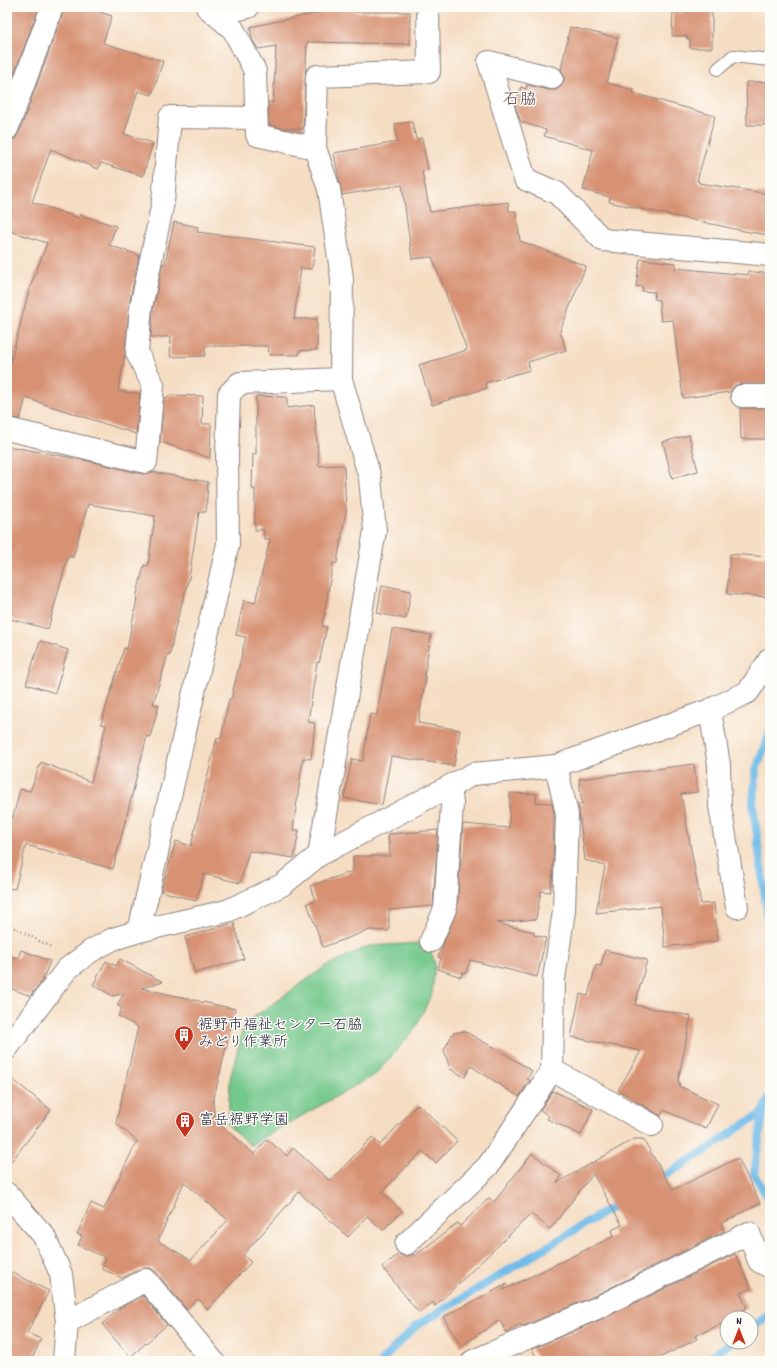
<svg xmlns="http://www.w3.org/2000/svg" width="777" height="1368" font-family="Dekko,'Klee One',sans-serif">
  <style>
    .green { fill: #73c88b; stroke: #4a7563 }
    .lines { fill: none; stroke-linecap: round; stroke-linejoin: round }
    .stream { stroke: #70bbe9; stroke-width: 8 }
    .building { fill: #d79273; fill-rule: evenodd }
    .lane-casing { stroke: #8c807e; stroke-width: 14 }
    .street-casing { stroke: #8c807e; stroke-width: 24 }
    .path { stroke: #8c807e; stroke-width: 2.5; stroke-dasharray: 1 3; stroke-linecap: butt }
    .lane { stroke: #fff; stroke-width: 12 }
    .street { stroke: #fff; stroke-width: 22 }
    .labels { text-anchor: middle; dominant-baseline: central; stroke-width: 3; stroke-linejoin: round; paint-order: stroke }
    .poi-label { font-size: 15px; fill: #22223b; stroke: #fdfcf7; text-anchor: start }
    .quarter-label { font-size: 17px; fill: #61494f; stroke: #fdfcf7 }
  </style>
  <rect width="100%" height="100%" fill="#fdfcf7"/>
  <filter id="ink" filterUnits="userSpaceOnUse"><feTurbulence type="fractalNoise" baseFrequency=".025" numOctaves="2"/><feDisplacementMap in="SourceGraphic" scale="8" xChannelSelector="R" yChannelSelector="G"/><feConvolveMatrix kernelMatrix="1 2 1 2 8 2 1 2 1" color-interpolation-filters="sRGB"/></filter>
  <filter id="wash" filterUnits="userSpaceOnUse"><feTurbulence type="fractalNoise" baseFrequency=".012" numOctaves="4" result="noise"/><feDisplacementMap in="SourceGraphic" scale="16" xChannelSelector="R" yChannelSelector="G"/><feGaussianBlur stdDeviation="0.9" result="paint"/><feColorMatrix in="noise" values="0 0 0 0 0 0 0 0 0 0 0 0 0 0 0 0 0 1.4 0 .05"/><feComposite in="paint" operator="in"/></filter>
  <g filter="url(#wash)">
    <rect width="100%" height="100%" fill="#f5ddc2"/>
    <!-- green -->
    <path class="green" d="M 422,943 L 430,948 L 435,964 L 432,993 L 415,1029 L 376,1074 L 250,1145 L 228,1125 L 230,1079 L 244,1024 L 326,966 L 368,946 Z"/>
    <g class="lines">
      <!-- stream -->
      <path class="stream" d="M 770,731 L 756,770 L 753,805 L 770,935
        M 763,1113 L 754,1174 L 770,1201
        M 656,1181 L 705,1151 L 743,1125 L 763,1113 L 770,1095
        M 751,1328 L 770,1314
        M 381,1361 L 416,1326 L 621,1202
        M 704,1361 L 732,1342"/>
    </g>
    <g id="blocks">
      <!-- building -->
      <path class="building" d="M 7,7 L 39,7 L 7,93 Z
        M 64,7 L 85,7 L 112,16 L 103,43 L 163,61 L 152,95 L 138,91 L 124,134 L 153,143 L 143,176 L 101,163 L 98,169 L 51,149 L 32,202 L 79,218 L 80,215 L 116,226 L 109,245 L 139,255 L 129,305 L 125,355 L 118,391 L 140,394 L 136,434 L 26,398 L 20,419 L 7,417 L 7,376 L 29,290 L 47,243 L 7,230 L 7,141 L 15,139 L 19,133 L 64,11 Z
        M 688,7 L 712,7 L 712,48 L 690,48 L 690,39 L 687,39 L 687,36 L 672,36 L 673,12 L 688,12 Z
        M 317,10 L 356,10 L 356,12 L 410,12 L 410,44 L 307,42 L 303,129 L 282,128 L 269,125 L 268,102 L 273,103 L 276,46 L 258,49 L 252,39 L 250,27 L 317,13 Z
        M 570,27 L 618,38 L 607,83 L 634,90 L 633,93 L 715,116 L 697,181 L 699,181 L 699,183 L 770,194 L 770,235 L 749,232 L 609,202 L 610,197 L 583,190 L 593,150 L 544,136 L 546,130 L 521,122 L 515,105 L 521,87 L 526,89 L 527,85 L 549,90 L 556,90 L 561,86 L 564,81 L 564,75 L 561,69 Z
        M 746,82 L 770,82 L 770,125 L 747,125 Z
        M 412,122 L 416,139 L 422,138 L 428,170 L 422,171 L 430,212 L 508,202 L 509,211 L 516,211 L 520,241 L 586,266 L 560,331 L 566,350 L 528,362 L 530,370 L 485,383 L 487,388 L 432,405 L 419,365 L 467,350 L 432,257 L 412,259 L 402,185 L 342,195 L 334,153 L 397,142 L 395,124 Z
        M 174,222 L 198,227 L 197,232 L 315,247 L 312,269 L 301,268 L 294,319 L 317,319 L 317,350 L 299,351 L 299,355 L 269,355 L 268,346 L 205,346 L 205,356 L 170,357 L 171,337 L 151,337 L 153,309 L 163,263 L 165,264 Z
        M 640,259 L 676,263 L 675,268 L 748,275 L 748,271 L 770,274 L 770,384 L 742,384 L 735,385 L 730,392 L 683,398 L 673,320 L 661,321 L 659,300 L 654,299 L 655,292 L 642,291 L 643,287 L 636,286 Z
        M 169,395 L 203,396 L 202,424 L 211,424 L 210,458 L 160,442 L 164,397 L 168,398 Z
        M 256,396 L 287,397 L 287,408 L 314,405 L 319,466 L 344,465 L 346,511 L 337,563 L 333,563 L 322,626 L 327,627 L 319,663 L 317,662 L 308,722 L 315,723 L 311,759 L 303,758 L 293,830 L 299,830 L 294,858 L 249,851 L 240,883 L 204,874 L 196,901 L 161,891 L 176,841 L 191,846 L 206,782 L 217,738 L 221,739 L 229,699 L 231,699 L 246,637 L 236,635 L 244,600 L 255,603 L 270,539 L 264,539 L 264,530 L 255,530 L 255,489 L 252,489 L 253,454 L 256,454 Z
        M 740,408 L 770,408 L 770,439 L 741,439 Z
        M 689,435 L 698,471 L 672,478 L 663,442 Z
        M 7,446 L 84,460 L 143,474 L 152,472 L 208,482 L 206,512 L 199,512 L 189,578 L 175,628 L 170,655 L 168,654 L 153,704 L 159,705 L 150,737 L 147,736 L 113,869 L 26,845 L 15,889 L 7,888 L 7,816 L 13,817 L 20,789 L 30,791 L 41,762 L 91,782 L 106,725 L 101,724 L 124,648 L 127,649 L 137,599 L 136,599 L 144,565 L 148,566 L 155,516 L 88,504 L 73,557 L 68,556 L 48,629 L 7,618 Z
        M 730,554 L 770,557 L 770,597 L 727,594 Z
        M 382,585 L 411,591 L 406,619 L 377,613 Z
        M 392,629 L 431,635 L 424,677 L 426,677 L 418,723 L 460,730 L 454,766 L 391,756 L 382,805 L 344,798 L 352,759 L 363,761 L 370,714 L 377,715 Z
        M 40,641 L 68,650 L 55,693 L 26,684 Z
        M 694,764 L 697,792 L 681,794 L 701,904 L 714,903 L 718,941 L 665,947 L 661,906 L 596,913 L 605,866 L 585,860 L 578,804 L 582,804 L 579,779 Z
        M 510,793 L 537,794 L 536,802 L 552,803 L 554,815 L 553,873 L 550,892 L 541,891 L 536,919 L 496,923 L 534,932 L 534,935 L 546,938 L 537,977 L 470,960 L 466,973 L 463,972 L 461,977 L 438,969 L 441,958 L 438,957 L 457,910 L 463,824 L 509,828 Z
        M 438,830 L 433,906 L 389,910 L 389,931 L 370,930 L 323,947 L 307,903 L 315,901 L 310,886 L 353,871 L 353,856 L 390,856 L 388,834 Z
        M 234,923 L 244,959 L 195,973 L 185,937 Z
        M 21,950 L 50,961 L 42,981 L 34,992 L 33,991 L 31,996 L 7,987 L 7,955 L 18,958 Z
        M 605,950 L 647,960 L 635,1005 L 691,1016 L 678,1081 L 680,1083 L 679,1086 L 718,1104 L 706,1129 L 664,1110 L 661,1116 L 618,1090 L 641,1051 L 571,1037 L 580,994 L 588,996 L 596,965 L 601,966 Z
        M 120,959 L 163,982 L 141,988 L 199,1001 L 203,1003 L 203,1002 L 235,1009 L 213,1102 L 215,1120 L 254,1154 L 267,1139 L 287,1156 L 293,1148 L 330,1181 L 372,1137 L 380,1145 L 418,1104 L 457,1141 L 436,1163 L 422,1151 L 382,1192 L 402,1211 L 383,1230 L 367,1216 L 348,1237 L 299,1192 L 243,1255 L 251,1262 L 208,1309 L 198,1299 L 186,1309 L 156,1272 L 151,1268 L 146,1268 L 140,1269 L 122,1278 L 102,1269 L 106,1258 L 78,1245 L 82,1236 L 77,1234 L 91,1203 L 104,1209 L 137,1141 L 116,1123 L 138,1027 L 118,1016 L 122,1008 L 117,1005 L 124,993 L 113,996 L 93,985 L 106,961 L 116,966 ZM 184,1182 L 228,1220 L 191,1260 L 158,1241 Z
        M 464,1031 L 505,1054 L 532,1071 L 527,1079 L 530,1080 L 519,1097 L 471,1066 L 465,1077 L 450,1069 L 444,1050 L 453,1033 Z
        M 7,1075 L 51,1110 L 7,1167 Z
        M 553,1091 L 593,1109 L 581,1135 L 547,1119 L 549,1116 L 540,1110 Z
        M 634,1139 L 643,1139 L 673,1190 L 738,1158 L 760,1203 L 721,1224 L 724,1231 L 592,1297 L 522,1327 L 520,1324 L 506,1333 L 500,1320 L 461,1346 L 443,1317 L 507,1284 L 503,1290 L 614,1236 L 612,1230 L 622,1225 L 593,1174 L 550,1229 L 531,1214 L 435,1306 L 433,1302 L 419,1313 L 382,1267 L 399,1254 L 403,1256 L 409,1256 L 412,1254 L 414,1256 L 458,1223 L 460,1226 L 489,1198 L 494,1202 L 532,1153 L 561,1176 L 557,1183 Z
        M 735,1254 L 751,1288 L 740,1293 L 747,1308 L 725,1319 L 726,1322 L 695,1336 L 697,1339 L 653,1361 L 538,1361 L 532,1349 L 602,1319 Z
        M 7,1270 L 49,1291 L 27,1333 L 41,1339 L 31,1361 L 7,1361 Z
        M 143,1296 L 167,1325 L 130,1357 L 102,1324 L 121,1307 Z"/>
    </g>
  </g>
  <g filter="url(#ink)">
    <use href="#blocks" fill-opacity="0" stroke="#8c807e" stroke-width="1"/>
    <g class="lines">
      <!-- lane casing -->
      <g class="lane-casing">
        <path id="lane" d="M 718,69 L 733,56 L 770,60"/>
      </g>
      <!-- street casing -->
      <g class="street-casing">
        <path id="street" d="M 207,7 L 233,29 L 255,71 L 257,135 L 315,148 L 329,189 L 342,278 L 341,379 L 370,478 L 375,531 L 319,855
          M 216,14 L 248,7
          M 489,62 L 525,179 L 557,193 L 603,240 L 770,255
          M 489,62 L 552,78
          M 7,129 L 52,7
          M 315,148 L 317,76 L 429,72 L 428,7
          M 742,396 L 770,396
          M 7,429 L 146,462 L 153,385 L 137,353 L 141,307 L 163,202 L 170,117 L 256,118
          M 710,710 L 719,765 L 720,806 L 737,907
          M 139,931 L 228,544 L 227,456 L 229,394 L 240,383 L 341,379
          M 431,941 L 445,909 L 452,804 L 450,786
          M 7,1048 L 67,969 L 91,951 L 113,939 L 139,931 L 227,911 L 282,885 L 319,855 L 473,774 L 556,766 L 710,710 L 748,692 L 770,659
          M 552,1070 L 652,1125
          M 7,1194 L 44,1236 L 61,1274 L 67,1322 L 64,1361
          M 406,1244 L 488,1166 L 552,1070 L 554,979 L 564,911 L 567,814 L 556,766
          M 67,1322 L 146,1280 L 213,1361
          M 473,1361 L 597,1308 L 749,1233 L 759,1261 L 770,1267"/>
      </g>
      <!-- path -->
      <path class="path" d="M 7,924 L 53,948"/>
      <!-- lane -->
      <use href="#lane" class="lane"/>
      <!-- street -->
      <use href="#street" class="street"/>
    </g>
  </g>
  <!-- icons -->
  <defs>
    <g id="building-pin" transform="scale(1)"><path d="M0 17L-7.5 6A9.5 9.5 0 1 1 7.5 6Z" fill="#c8321e" stroke="#fdfcf7"/><path d="M-4-6H4V6H1V3H-1V6H-4ZM-2.5-4.3h1.7v1.8h-1.7ZM.8-4.3h1.7v1.8H.8ZM-2.5-1h1.7V.8h-1.7ZM.8-1h1.7V.8H.8Z" fill="#fff"/></g>
  </defs>
  <g fill-rule="evenodd">
    <use href="#building-pin" x="184" y="1035"/>
    <use href="#building-pin" x="185" y="1121"/>
  </g>
  <g class="labels">
    <!-- poi labels -->
    <g class="poi-label">
      <text x="198" y="1026">裾野市福祉センター石脇<tspan x="198" dy="17">みどり作業所</tspan></text>
      <text x="199" y="1121">富岳裾野学園</text>
    </g>
    <!-- quarter labels -->
    <g class="quarter-label">
      <text x="520" y="101">石脇</text>
    </g>
  </g>
  <!-- margin -->
  <rect width="777" height="1368" fill="none" stroke="#fdfcf7" stroke-width="24"/>
  <!-- north arrow -->
  <g transform="translate(739 1330)"><circle r="19" fill="#fdfcf7" stroke="#a5a5ac"/>
  <path d="M0-3L7 15L0 10L-7 15Z" fill="#c8321e"/>
  <text y="-6" font-size="11" font-weight="bold" text-anchor="middle" fill="#22223b">N</text>
  </g>
</svg>
